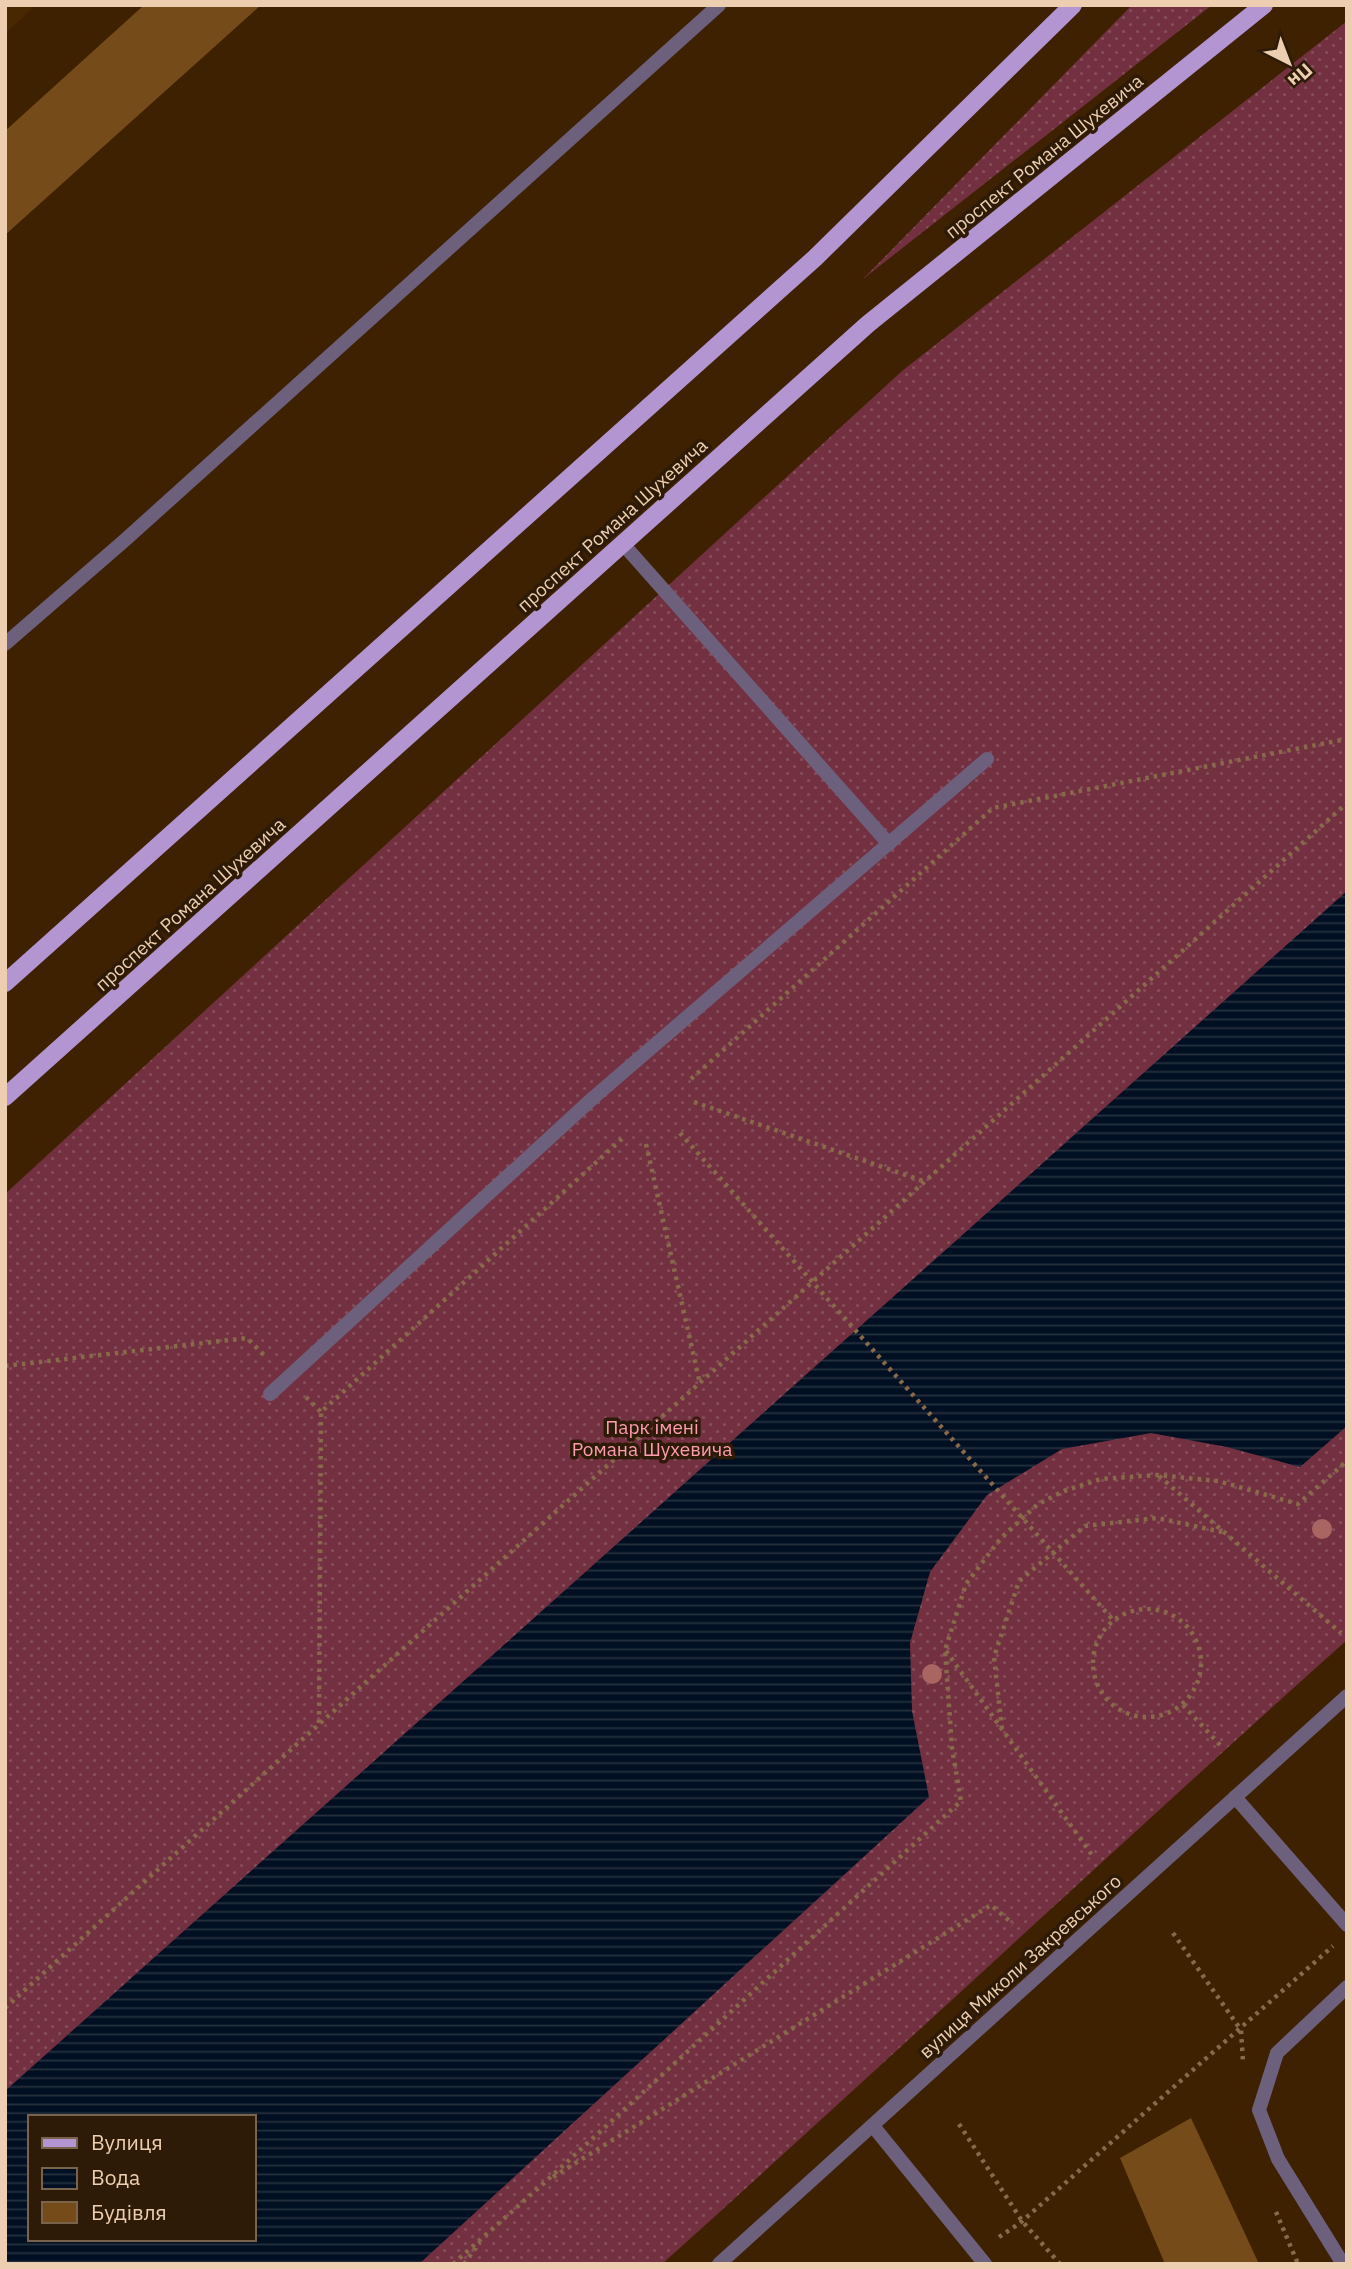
<svg xmlns="http://www.w3.org/2000/svg" width="1352" height="2269" font-family="'IBM Plex Sans',sans-serif">
  <style>
    .built { fill: #482800 }
    .grass { fill: url(#grass-dots); fill-rule: evenodd }
    .water { fill: url(#water-rules); fill-rule: evenodd }
    .building { fill: #754b1a }
    .lines { fill: none; stroke-linecap: round; stroke-linejoin: round }
    .path { stroke: #886a4a; stroke-width: 4.5; stroke-dasharray: 3.5 5; stroke-linecap: butt }
    .service { stroke: #6d607d; stroke-width: 14 }
    .tertiary { stroke: #6d607d; stroke-width: 14 }
    .primary { stroke: #b295d1; stroke-width: 18 }
    .tree { fill: #a86562 }
    .labels { text-anchor: middle; dominant-baseline: central; stroke-width: 7; stroke-linejoin: round; paint-order: stroke }
    .street-label { font-size: 19px; fill: #edceb0; stroke: #2d1b07 }
    .park-label { font-size: 19px; fill: #fe9db2; stroke: #2d1b07 }
  </style>
  <defs>
    <pattern id="grass-dots" width="8" height="8" patternUnits="userSpaceOnUse" patternTransform="scale(1.75)"><rect width="8" height="8" fill="#723041"/><path d="M2 2h.1M6 6h.1" fill="none" stroke="#864d5a" stroke-width="1.8" stroke-linecap="round"/></pattern>
    <pattern id="water-rules" width="6" height="5" patternUnits="userSpaceOnUse" patternTransform="scale(1.75)"><rect width="6" height="5" fill="#000f21"/><path d="M0 2.5h6" fill="none" stroke="#26313f"/></pattern>
  </defs>
  <rect width="100%" height="100%" fill="#3e2100"/>
  <!-- built -->
  <path class="built" d="M 5,5 L 36,5 L 5,34 Z"/>
  <!-- grass -->
  <path class="grass" d="M 1132,5 L 1212,5 L 863,279 Z
    M 1347,21 L 1347,1640 C 1117,1846 892,2057 662,2264 L 5,2264 L 5,1194 L 902,371 ZM 30,2117 L 254,2117 L 254,2239 L 30,2239 Z"/>
  <!-- water -->
  <path class="water" d="M 1347,891 L 1347,1426 L 1300,1467 L 1227,1447 L 1151,1433 L 1062,1449 L 987,1495 L 930,1572 L 910,1643 L 912,1711 L 929,1797 L 419,2264 L 5,2264 L 5,2091 ZM 30,2117 L 254,2117 L 254,2239 L 30,2239 Z"/>
  <!-- building -->
  <path class="building" d="M 144,5 L 261,5 L 5,235 L 5,131 Z
    M 1191,2118 L 1247,2238 L 1259,2264 L 1165,2264 L 1120,2158 Z"/>
  <g class="lines">
    <!-- path -->
    <path class="path" d="M 691,1079 L 993,808 L 1347,739
      M 694,1102 L 926,1182
      M 680,1133 L 1113,1620
      M 646,1144 L 700,1384
      M 5,1366 L 247,1338 L 267,1358
      M 306,1397 L 321,1412
      M 1159,1476 L 1341,1633
      M1093 1663a54 54 0 1 1 108 0a54 54 0 1 1-108 0Z
      M 946,1651 L 1092,1855
      M 1183,1705 L 1220,1745
      M 319,1723 L 321,1412 L 624,1137
      M 1002,1729 L 994,1657 L 1019,1581 L 1085,1526 L 1157,1518 L 1222,1532
      M 1173,1933 L 1241,2030 L 1243,2062
      M 5,2008 C 450,1604 900,1205 1347,803
      M 959,2124 L 1022,2221 L 1060,2264
      M 553,2177 L 991,1905 L 1013,1924
      M 1276,2212 L 1298,2264
      M 999,2237 L 1020,2223 L 1333,1946
      M 453,2264 L 544,2183 L 961,1801 L 952,1748 L 945,1650 L 966,1584 L 1001,1538 L 1038,1504 L 1064,1491 L 1101,1479 L 1157,1475 L 1218,1481 L 1298,1504 L 1347,1461
      M 464,2264 L 480,2242"/>
    <!-- service -->
    <path class="service" d="M 623,544 L 889,844
      M 5,644 L 125,540 L 719,5
      M 270,1394 L 593,1098 L 987,759
      M 1235,1797 L 1347,1925
      M 873,2126 L 985,2264
      M 1343,2264 L 1278,2159 L 1259,2110 L 1277,2053 L 1347,1987"/>
    <!-- tertiary -->
    <path class="tertiary" d="M 719,2264 L 1347,1696"/>
    <!-- primary -->
    <path class="primary" d="M 5,983 L 815,258 L 1073,5
      M 5,1097 L 868,324 L 1264,5"/>
  </g>
  <!-- trees -->
  <g class="tree">
    <circle cx="1322" cy="1529" r="10"/>
    <circle cx="932" cy="1674" r="10"/>
  </g>
  <g class="labels">
    <!-- street labels -->
    <g class="street-label">
      <text transform="translate(1044 156) rotate(-39)">проспект Романа Шухевича</text>
      <text transform="translate(612 525) rotate(-42)">проспект Романа Шухевича</text>
      <text transform="translate(190 904) rotate(-42)">проспект Романа Шухевича</text>
      <text transform="translate(1020 1966) rotate(-42)">вулиця Миколи Закревського</text>
    </g>
    <!-- park labels -->
    <g class="park-label">
      <text x="652" y="1427">Парк імені<tspan x="652" dy="22">Романа Шухевича</tspan></text>
    </g>
  </g>
  <!-- border -->
  <rect width="1352" height="2269" fill="none" stroke="#edceb0" stroke-width="14"/>
  <!-- legend -->
  <rect x="28" y="2115" width="228" height="126" fill="#2d1b07" stroke="#7a634b" stroke-width="2"/>
  <rect x="42" y="2138" width="35" height="10" fill="#b295d1" stroke="#7a634b" stroke-width="2"/>
  <text x="91" y="2150" font-size="21" fill="#edceb0">Вулиця</text>
  <rect x="42" y="2168" width="35" height="21" fill="url(#water-rules)" stroke="#7a634b" stroke-width="2"/>
  <text x="91" y="2185" font-size="21" fill="#edceb0">Вода</text>
  <rect x="42" y="2202" width="35" height="21" fill="#754b1a" stroke="#7a634b" stroke-width="2"/>
  <text x="91" y="2220" font-size="21" fill="#edceb0">Будівля</text>
  <!-- north arrow -->
  <g transform="translate(1289 63) rotate(138)" stroke="#2d1b07" stroke-width="5" paint-order="stroke">
  <path d="M0-5L12 26L0 18L-12 26Z" fill="#edceb0"/>
  <text y="-10" font-size="19" font-weight="bold" text-anchor="middle" fill="#edceb0">Пн</text>
  </g>
</svg>
